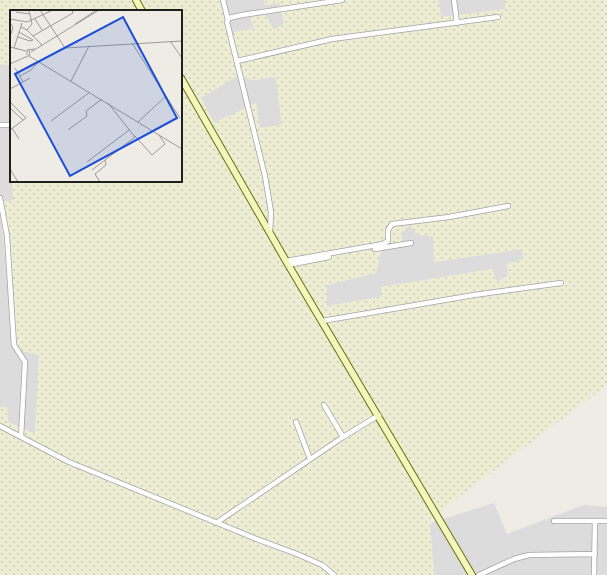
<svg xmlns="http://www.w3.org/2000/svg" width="607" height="575" font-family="'PT Sans Narrow',sans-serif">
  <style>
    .residential { fill: #dddcdc }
    .farmland { fill: url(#farmland-dots); fill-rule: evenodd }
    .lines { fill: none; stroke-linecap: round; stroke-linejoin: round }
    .street-casing { stroke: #a3a3a3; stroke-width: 6 }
    .secondary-casing { stroke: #6a710c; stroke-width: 8 }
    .street { stroke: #fff; stroke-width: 4.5 }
    .secondary { stroke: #f5f6be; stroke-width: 6 }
    .inset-road { fill: none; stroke: #9c9a96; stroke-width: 1 }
    .view { fill: #1d4ed8; fill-opacity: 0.15; stroke: #1d4ed8; stroke-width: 2 }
    .inset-edge { fill: none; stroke: #1f1f1f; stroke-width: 2 }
  </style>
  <defs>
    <pattern id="farmland-dots" width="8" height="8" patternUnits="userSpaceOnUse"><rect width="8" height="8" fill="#ecedd3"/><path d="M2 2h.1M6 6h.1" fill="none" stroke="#cacbb5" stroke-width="1.8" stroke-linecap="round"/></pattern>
  </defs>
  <rect width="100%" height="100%" fill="#efece6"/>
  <!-- residential -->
  <path class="residential" d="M 221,0 L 264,0 L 265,5 L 279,3 L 284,23 L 274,30 L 250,17 L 254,29 L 227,33 Z
    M 438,0 L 505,0 L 505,9 L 441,17 Z
    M 0,64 L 11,65 L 10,126 L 13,200 L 0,203 L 14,349 L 39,355 L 35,434 L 8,422 L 7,408 L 0,407 Z
    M 237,76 L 254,80 L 276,77 L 282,125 L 260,128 L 256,103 L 214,123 L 201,98 Z
    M 410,225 L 433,236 L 434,262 L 522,249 L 524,260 L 508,276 L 497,282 L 492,269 L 381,287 L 381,297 L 327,306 L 327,285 L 376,273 L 381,250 Z
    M 494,503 L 507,534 L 584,505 L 607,507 L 607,575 L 432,575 L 427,524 Z"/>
  <!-- farmland -->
  <path class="farmland" d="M 0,0 L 221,0 L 228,33 L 254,29 L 250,17 L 266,15 L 274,30 L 284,23 L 279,3 L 265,5 L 264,0 L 326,0 L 326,5 L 352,0 L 438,0 L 441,17 L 505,9 L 505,0 L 607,0 L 607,385 L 430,519 L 434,575 L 0,575 L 0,407 L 7,407 L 8,422 L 35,434 L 39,355 L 14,349 L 0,203 L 13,200 L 12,181 L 181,181 L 181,11 L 11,11 L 11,65 L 0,64 ZM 237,76 L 254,80 L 276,77 L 282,125 L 260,128 L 256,103 L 214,123 L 201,98 ZM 410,225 L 417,235 L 433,236 L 434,262 L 522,249 L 524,259 L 507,264 L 508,276 L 497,282 L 492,269 L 381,287 L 381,297 L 327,306 L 327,285 L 376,273 L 381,250 L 402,245 L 402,231 Z"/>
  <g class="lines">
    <!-- street casing -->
    <g class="street-casing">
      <path id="street" d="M 223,0 L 228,20
        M 454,0 L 457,23
        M 237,61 L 332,39 L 498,17
        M 0,125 L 11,125
        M 0,198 L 7,236 L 14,345 L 25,362 L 21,437
        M 270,233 L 271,212 L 265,176 L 227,22 L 229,18 L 242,15 L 342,0
        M 375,249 L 411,243
        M 286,261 L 383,244 L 388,241 L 388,230 L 392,224 L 449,217 L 508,206
        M 288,265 L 329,257
        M 322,321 L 474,295 L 561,283
        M 324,405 L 343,437
        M 296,422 L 310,459
        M 0,426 L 69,462 L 254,538 L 297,554 L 322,565 L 334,575
        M 554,521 L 607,521
        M 216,523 L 343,437 L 379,415
        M 479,575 L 514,559 L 529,555 L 595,554
        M 594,575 L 595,521"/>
    </g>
    <!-- secondary casing -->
    <g class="secondary-casing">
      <path id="secondary" d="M 136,0 L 142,11
        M 181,78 L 286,261 L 472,575"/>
    </g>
    <!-- street -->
    <use href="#street" class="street"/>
    <!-- secondary -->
    <use href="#secondary" class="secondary"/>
  </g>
  <!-- overview -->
  <g transform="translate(10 10)">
    <rect width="172" height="172" fill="#efece6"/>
    <path class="inset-road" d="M 30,0 L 55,38 L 172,31M 6,2 L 20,4M 0,9 L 17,12 L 43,0M 25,9 L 32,20M 0,13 L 3,17 L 1,24M 65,14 L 87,0M 11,17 L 17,20 L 32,35M 17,20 L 22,14 L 19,0M 23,26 L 63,3 L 62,0M 8,27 L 20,31 L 23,30 L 9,22M 160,31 L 172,48M 122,33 L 170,108M 0,37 L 16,41M 4,38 L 12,13M 21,42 L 89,0M 17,45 L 17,40 L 25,39M 19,46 L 172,139M 0,54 L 20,45 L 19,40M 5,58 L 13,72M 10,66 L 21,60 L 29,51M 61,71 L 79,36M 0,79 L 20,68M 1,99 L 13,110M 41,111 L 80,82M 128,112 L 156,86M 2,118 L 9,129M 0,120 L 16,108 L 1,93M 58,120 L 77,106 L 76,101 L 92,89M 125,126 L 142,145 L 155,134 L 149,125M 77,152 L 119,120M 0,159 L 8,172M 82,160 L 95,150M 90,172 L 85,164 L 96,155 L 95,150 L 125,127 L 98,93"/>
    <path class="view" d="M 113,7 L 167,108 L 60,166 L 5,64 Z"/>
    <rect width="172" height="172" class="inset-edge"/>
  </g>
</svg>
